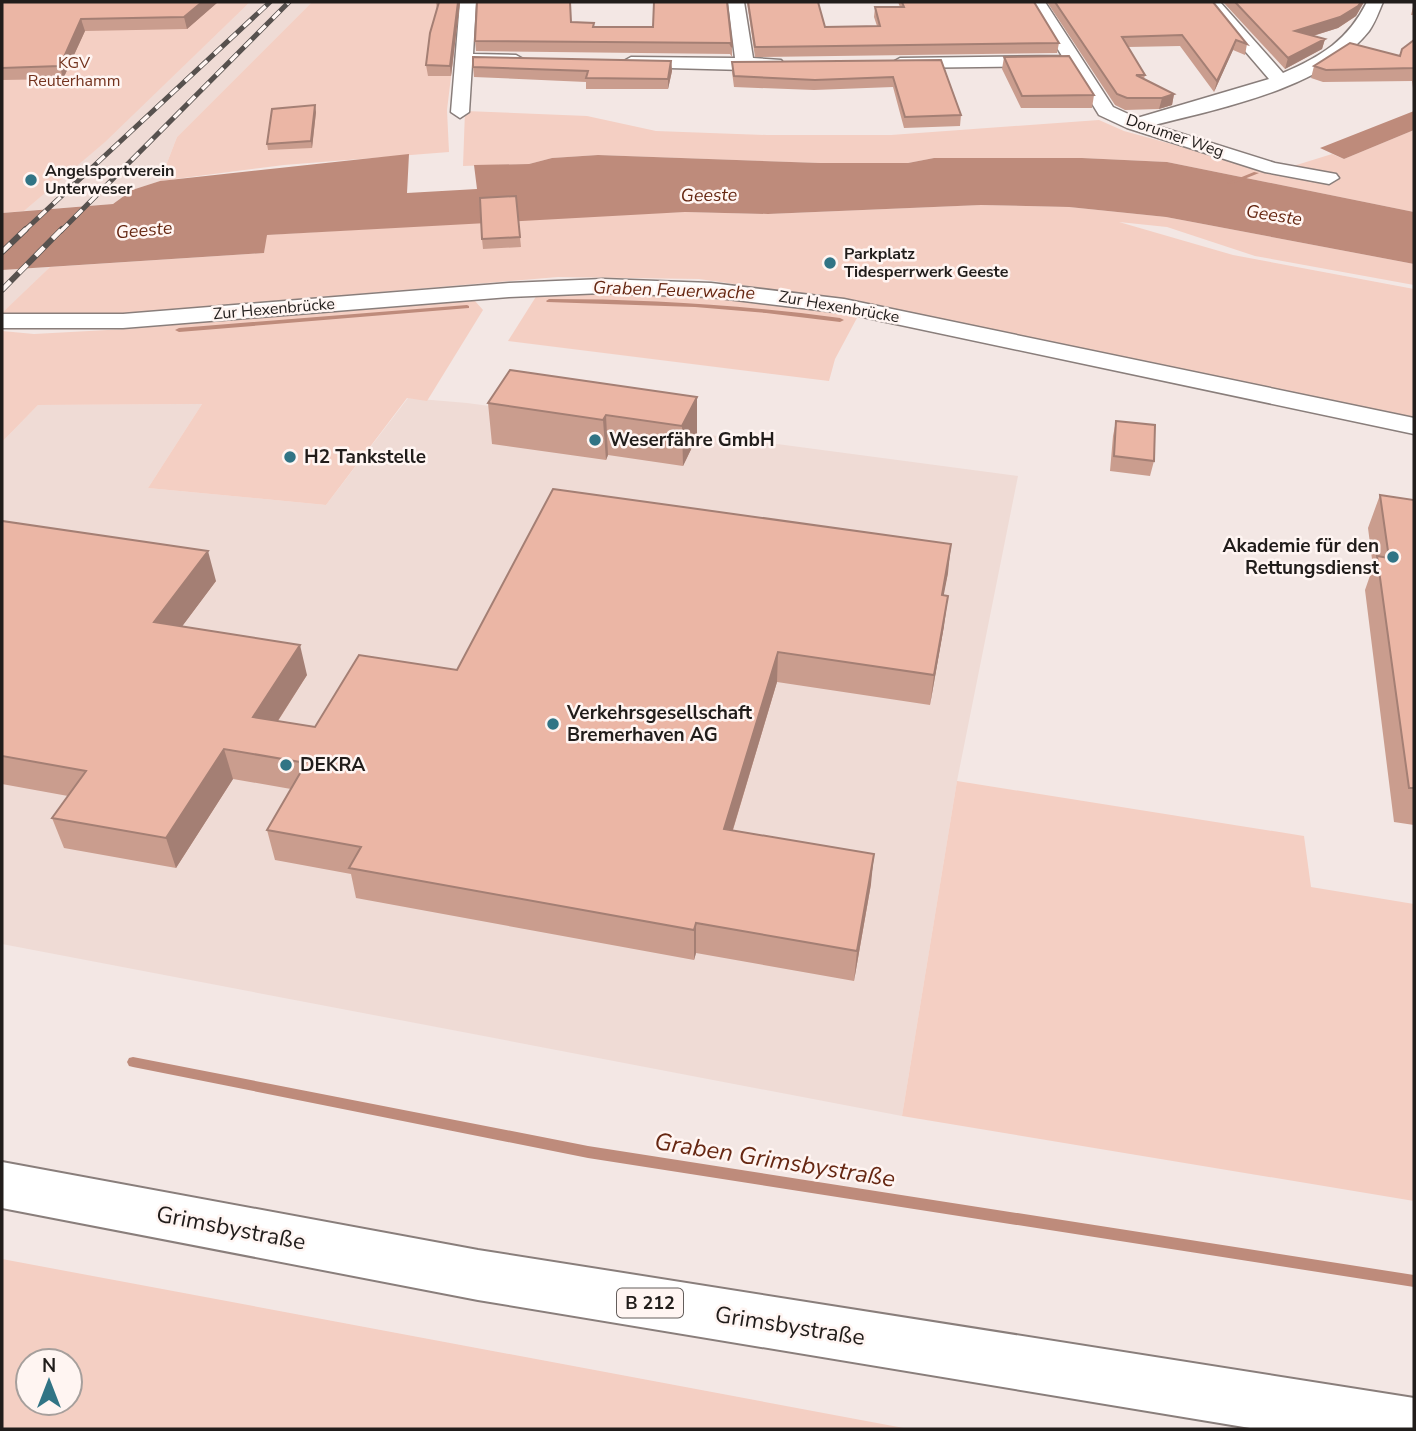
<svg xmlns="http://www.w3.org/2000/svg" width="1416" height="1431" font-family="'Nunito Sans',sans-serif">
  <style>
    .built { fill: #efdbd5 }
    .green { fill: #f4cfc3; fill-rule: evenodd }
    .water { fill: #be8b7b }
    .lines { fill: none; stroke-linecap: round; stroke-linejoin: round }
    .stream { fill: #be8b7b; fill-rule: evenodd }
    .minor-casing { stroke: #897e7b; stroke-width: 3 }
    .trunk-casing { stroke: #897e7b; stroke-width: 4 }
    .minor { fill: #fff; fill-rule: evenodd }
    .trunk { fill: #fff; fill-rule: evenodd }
    .rail-far1-casing { stroke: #57514e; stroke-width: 5 }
    .rail-casing { stroke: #57514e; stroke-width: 6 }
    .rail-far1 { stroke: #fff5f2; stroke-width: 3.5; stroke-dasharray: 10; stroke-linecap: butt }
    .rail { stroke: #fff5f2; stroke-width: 4.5; stroke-dasharray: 12; stroke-linecap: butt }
    .wall { fill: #ca9d8e }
    .shaded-wall { fill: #a47f74 }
    .building { fill: #ebb6a5; stroke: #a47f74; stroke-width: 2 }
    .poi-dot { fill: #317485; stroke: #fff5f2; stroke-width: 2.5 }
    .labels { text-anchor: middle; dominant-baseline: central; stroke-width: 5; stroke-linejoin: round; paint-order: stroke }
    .far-park-label { font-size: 16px; fill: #73331e; stroke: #fff5f2 }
    .far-street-label { font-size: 16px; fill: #211d1b; stroke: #fff5f2 }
    .far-poi-label { font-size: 16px; font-weight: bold; fill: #211d1b; stroke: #fff5f2; text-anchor: start }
    .far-water-label { font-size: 18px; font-style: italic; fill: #662712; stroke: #fff5f2 }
    .shield { fill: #fff5f2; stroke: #645e5c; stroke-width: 2 }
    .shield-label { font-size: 18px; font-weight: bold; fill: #211d1b }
    .poi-label { font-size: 19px; font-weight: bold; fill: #211d1b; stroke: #fff5f2; text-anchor: start }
    .near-street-label { font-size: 23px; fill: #211d1b; stroke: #fff5f2 }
    .near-water-label { font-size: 24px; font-style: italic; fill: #662712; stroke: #fff5f2 }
  </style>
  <rect width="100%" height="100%" fill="#f3e7e4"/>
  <!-- built -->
  <path class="built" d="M 250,2 L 312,2 L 177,137 L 160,181 L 132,190 L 113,204 L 24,211 L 105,141 Z
    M 50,267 L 15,301 L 2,313 L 2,270 Z
    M 408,398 L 467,403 L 1018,476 L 957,781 L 902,1116 L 2,944 L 2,442 L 38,405 L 202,404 L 148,488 L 326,505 Z"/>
  <!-- green -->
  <path class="green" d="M 2,2 L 250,2 L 105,142 L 24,211 L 2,213 Z
    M 312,2 L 460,2 L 447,110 L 449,152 L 284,165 L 160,181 L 177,137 Z
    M 465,111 L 587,116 L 656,131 L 767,135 L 891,135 L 1099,120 L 1124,131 L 1274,172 L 1332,154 L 1344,159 L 1414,130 L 1414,212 L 1167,162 L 1082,158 L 934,158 L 908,163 L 820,163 L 598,155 L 552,158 L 529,164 L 463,166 Z
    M 980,205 L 1069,207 L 1166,217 L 1414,264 L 1414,285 L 1255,256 L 1167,227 L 1119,222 L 1233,255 L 1414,289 L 1414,417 L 854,301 L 699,279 L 558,277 L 122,314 L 2,317 L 2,313 L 50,267 L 264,253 L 266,235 L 601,215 L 685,212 L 768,214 Z
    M 616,292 L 706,295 L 858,316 L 835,359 L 829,381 L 508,341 L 537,295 Z
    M 455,300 L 475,301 L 483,310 L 427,401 L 407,398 L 326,505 L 148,488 L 202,404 L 38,405 L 2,442 L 2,331 L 34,334 L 126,329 Z
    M 957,781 L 1304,836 L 1311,887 L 1414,904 L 1414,1201 L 902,1116 Z
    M 2,1259 L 909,1429 L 2,1429 ZM 28,1361 L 70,1361 L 70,1403 L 28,1403 Z"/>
  <!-- water -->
  <path class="water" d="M 1414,111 L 1414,130 L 1344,159 L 1320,148 Z
    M 409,154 L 407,193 L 477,189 L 474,165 L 529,164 L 552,158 L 598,155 L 820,163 L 908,163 L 934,158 L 1082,158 L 1167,162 L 1414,212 L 1414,264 L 1166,217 L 1069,207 L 981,205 L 768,214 L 685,212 L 267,235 L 264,253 L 2,270 L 2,213 L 113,204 L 132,190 L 160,181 Z"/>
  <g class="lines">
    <!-- stream -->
    <path class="stream" d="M 1254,172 L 1259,173 L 1232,184 L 1227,183 Z
      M 549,299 C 647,299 743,305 840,318 L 844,320 L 840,322 L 766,313 L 695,307 L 547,302 L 546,301 Z
      M 467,305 L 469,306 L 469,308 L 179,332 L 175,330 L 179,328 Z
      M 133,1057 L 588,1146 L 1414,1275 L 1414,1287 L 588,1158 L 133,1067 L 129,1066 L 127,1062 L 129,1058 Z"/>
    <!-- minor casing -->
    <g class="minor-casing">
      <path id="minor" d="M 460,2 L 476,2 L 473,54 L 516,55 L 525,60 L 516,65 L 472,64 L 469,112 L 460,118 L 451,112 Z
        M 728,2 L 744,2 L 753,58 L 781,60 L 784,64 L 781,68 L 745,70 L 631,67 L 622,62 L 631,57 L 735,58 Z
        M 1029,2 L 1045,2 L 1113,107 L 1137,118 L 1269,79 L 1203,2 L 1220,2 L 1283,73 C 1322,56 1348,40 1367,2 L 1383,2 C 1379,11 1375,23 1369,31 C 1324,88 1221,108 1154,125 L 1275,163 L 1336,174 L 1339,178 L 1329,184 L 1265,172 L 1127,128 L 1099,115 L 1069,66 L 900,68 L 891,63 L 900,58 L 1062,56 Z
        M 603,279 L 711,283 L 844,299 L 1414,418 L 1414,434 L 844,313 L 711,297 L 603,293 L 509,297 L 123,328 L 2,328 L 2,314 L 123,314 L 509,283 Z"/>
    </g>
    <!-- trunk casing -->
    <g class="trunk-casing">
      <path id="trunk" d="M 2,1162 L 478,1250 L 1414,1398 L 1414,1429 L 1256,1429 L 478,1300 L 2,1208 Z"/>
    </g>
    <!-- minor -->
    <use href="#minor" class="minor"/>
    <!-- trunk -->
    <use href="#trunk" class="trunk"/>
    <!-- rail-far1 casing -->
    <g class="rail-far1-casing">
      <path id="rail-far1" d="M 24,231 L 270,2
        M 61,231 L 289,2"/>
    </g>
    <!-- rail casing -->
    <g class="rail-casing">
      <path id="rail" d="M 2,252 L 26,229
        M 2,290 L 62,229"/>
    </g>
    <!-- rail-far1 -->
    <use href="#rail-far1" class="rail-far1"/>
    <!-- rail -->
    <use href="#rail" class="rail"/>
  </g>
  <!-- wall -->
  <path class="wall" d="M 2,2 L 218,2 L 187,29 L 85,31 L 63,79 L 2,80 Z
    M 436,2 L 460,2 L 451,76 L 428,76 L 426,65 L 437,9 Z
    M 476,2 L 571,2 L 571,22 L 594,27 L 653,27 L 727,2 L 732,47 L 732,57 L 730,54 L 476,51 L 475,41 L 477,2 Z
    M 747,2 L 818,2 L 825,27 L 877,26 L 874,17 L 875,7 L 900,7 L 898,2 L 1034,2 L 1059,43 L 1057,53 L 755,57 Z
    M 1047,2 L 1213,2 L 1247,44 L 1245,55 L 1233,50 L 1214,92 L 1180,46 L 1128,47 L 1145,75 L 1144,79 L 1174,94 L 1172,105 L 1159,109 L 1125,110 L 1115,105 Z
    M 1223,2 L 1364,2 L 1356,16 L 1338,28 L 1313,36 L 1325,39 L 1322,49 L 1285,69 Z
    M 1414,3 L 1414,15 L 1411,15 Z
    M 1414,40 L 1414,95 L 1412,81 L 1323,82 L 1311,78 L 1314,66 L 1400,56 Z
    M 1004,57 L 1094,95 L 1092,108 L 1021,108 L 1002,69 Z
    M 941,60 L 961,115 L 960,126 L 904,128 L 893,87 L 814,90 L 734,87 L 732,72 L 732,62 Z
    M 671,61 L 672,71 L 668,89 L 586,89 L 586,82 L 474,77 L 473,67 Z
    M 316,112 L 312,148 L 268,150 L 267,144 Z
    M 520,237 L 521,247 L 483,249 L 482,239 Z
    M 697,397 L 697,437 L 683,466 L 608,455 L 606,460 L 492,444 L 488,403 Z
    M 1116,421 L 1154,461 L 1150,476 L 1110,471 L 1113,436 Z
    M 1380,495 L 1414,500 L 1414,825 L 1394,822 L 1365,590 L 1373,567 L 1368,528 Z
    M 2,521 L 216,581 L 182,626 L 307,675 L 278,721 L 315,727 L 457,670 L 948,573 L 943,595 L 944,626 L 930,705 L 777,682 L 733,830 L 871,884 L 854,981 L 696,953 L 694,960 L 356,898 L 351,874 L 275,860 L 267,830 L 291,789 L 233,779 L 176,868 L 64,848 L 52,818 L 68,796 L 2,784 Z"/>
  <!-- shaded-wall -->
  <path class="shaded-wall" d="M 202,2 L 218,2 L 187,29 L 184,17 Z
    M 458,2 L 460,2 L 451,76 L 450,66 Z
    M 1361,2 L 1364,2 L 1356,16 L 1338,28 L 1293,42 L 1295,31 Z
    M 81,19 L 85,31 L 63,79 L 60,66 Z
    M 1325,39 L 1322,49 L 1285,69 L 1288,58 Z
    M 1236,40 L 1233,50 L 1214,92 L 1217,81 Z
    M 671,61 L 672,71 L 668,89 L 668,79 Z
    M 1174,94 L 1172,105 L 1159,109 L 1162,98 Z
    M 315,105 L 316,112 L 312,148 L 311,141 Z
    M 697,397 L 697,437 L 683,466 L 682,426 Z
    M 606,415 L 608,455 L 606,460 L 603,420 Z
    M 951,544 L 948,573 L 938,625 L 942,595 Z
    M 208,551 L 216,581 L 163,652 L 154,622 Z
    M 948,596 L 944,626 L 930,705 L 934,675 Z
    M 300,645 L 307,675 L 261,747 L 253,717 Z
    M 778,652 L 777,682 L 724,859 L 724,829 Z
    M 224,749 L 233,779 L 176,868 L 166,838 Z
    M 874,854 L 871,884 L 854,981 L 857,951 Z
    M 696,923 L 696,953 L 694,960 L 694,930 Z"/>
  <!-- building -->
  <path class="building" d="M 2,2 L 202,2 L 184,17 L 81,19 L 60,66 L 2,68 Z
    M 439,2 L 458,2 L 450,66 L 426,65 L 430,33 Z
    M 477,2 L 570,2 L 571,22 L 594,23 L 593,27 L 653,27 L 654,2 L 727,2 L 732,47 L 730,43 L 475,41 Z
    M 748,2 L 818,2 L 825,27 L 880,26 L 875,7 L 904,7 L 902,2 L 1034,2 L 1059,43 L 755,47 Z
    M 1055,2 L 1213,2 L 1247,44 L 1236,40 L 1217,81 L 1182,35 L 1122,37 L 1145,75 L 1136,75 L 1174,94 L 1162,98 L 1127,98 L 1117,94 Z
    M 1235,2 L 1361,2 L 1358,6 L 1340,17 L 1295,31 L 1325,39 L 1288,58 Z
    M 1414,40 L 1414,68 L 1326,70 L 1314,66 L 1350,43 L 1400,56 L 1402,49 Z
    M 1069,56 L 1094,95 L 1022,96 L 1004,57 Z
    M 473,57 L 671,61 L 668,79 L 586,78 L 588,71 L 473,67 Z
    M 941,60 L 961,115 L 905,117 L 893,77 L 815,80 L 734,76 L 732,62 Z
    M 315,105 L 311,141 L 267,144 L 272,109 Z
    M 516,196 L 520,237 L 482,239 L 480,198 Z
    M 510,370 L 697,397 L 682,426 L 606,415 L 603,420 L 488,403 Z
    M 1116,421 L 1155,425 L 1154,461 L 1114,456 Z
    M 553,489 L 951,544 L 942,595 L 948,596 L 934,675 L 778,652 L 724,829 L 874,854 L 857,951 L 696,923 L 694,930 L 349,868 L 361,847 L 267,830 L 306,763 L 224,749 L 166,838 L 52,818 L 86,771 L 2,756 L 2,521 L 208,551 L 154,622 L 300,645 L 253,717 L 315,727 L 359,655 L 457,670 Z
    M 1380,495 L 1414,500 L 1414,788 L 1409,788 L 1377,556 L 1389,558 Z"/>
  <!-- markers -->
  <g class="poi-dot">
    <circle cx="31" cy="180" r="7"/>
    <circle cx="830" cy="263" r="7"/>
    <circle cx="595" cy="440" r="7"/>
    <circle cx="290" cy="457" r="7"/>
    <circle cx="1393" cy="557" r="7"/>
    <circle cx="553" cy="724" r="7"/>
    <circle cx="286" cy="765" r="7"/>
  </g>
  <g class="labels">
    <!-- far-park labels -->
    <g class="far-park-label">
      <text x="74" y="63">KGV<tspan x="74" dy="18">Reuterhamm</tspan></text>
    </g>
    <!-- far-street labels -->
    <g class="far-street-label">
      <text transform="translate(1175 136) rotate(19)">Dorumer Weg</text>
      <text transform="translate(839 307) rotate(10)">Zur Hexenbrücke</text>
      <text transform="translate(274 309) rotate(-5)">Zur Hexenbrücke</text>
    </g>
    <!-- far-poi labels -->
    <g class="far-poi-label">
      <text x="45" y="171">Angelsportverein<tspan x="45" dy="18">Unterweser</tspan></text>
      <text x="844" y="254">Parkplatz<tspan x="844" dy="18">Tidesperrwerk Geeste</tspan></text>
    </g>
    <!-- far-water labels -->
    <g class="far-water-label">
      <text transform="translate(709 195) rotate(-1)">Geeste</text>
      <text transform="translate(1274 215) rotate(9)">Geeste</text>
      <text transform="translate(144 230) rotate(-5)">Geeste</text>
      <text transform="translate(674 290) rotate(2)">Graben Feuerwache</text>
    </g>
    <!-- shield labels -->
    <rect class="shield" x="617" y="1288.5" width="66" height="29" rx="5"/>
    <g class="shield-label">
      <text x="650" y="1303">B 212</text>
    </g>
    <!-- poi labels -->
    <g class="poi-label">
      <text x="609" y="440">Weserfähre GmbH</text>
      <text x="304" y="457">H2 Tankstelle</text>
      <text x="1379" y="546" text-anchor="end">Akademie für den<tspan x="1379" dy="22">Rettungsdienst</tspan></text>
      <text x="567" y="713">Verkehrsgesellschaft<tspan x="567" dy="22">Bremerhaven AG</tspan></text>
      <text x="300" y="765">DEKRA</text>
    </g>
    <!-- near-street labels -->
    <g class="near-street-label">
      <text transform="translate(231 1228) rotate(11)">Grimsbystraße</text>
      <text transform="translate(790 1326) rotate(9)">Grimsbystraße</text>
    </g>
    <!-- near-water labels -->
    <g class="near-water-label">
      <text transform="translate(775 1160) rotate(9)">Graben Grimsbystraße</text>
    </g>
  </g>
  <!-- border -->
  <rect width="1416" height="1431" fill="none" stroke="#211d1b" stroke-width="7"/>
  <!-- north arrow -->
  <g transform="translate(49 1382)"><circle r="33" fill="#fff5f2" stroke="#a69f9c" stroke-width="2"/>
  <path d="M0-5L12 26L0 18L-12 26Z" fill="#317485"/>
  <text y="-10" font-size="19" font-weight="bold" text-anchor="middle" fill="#211d1b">N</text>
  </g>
</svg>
